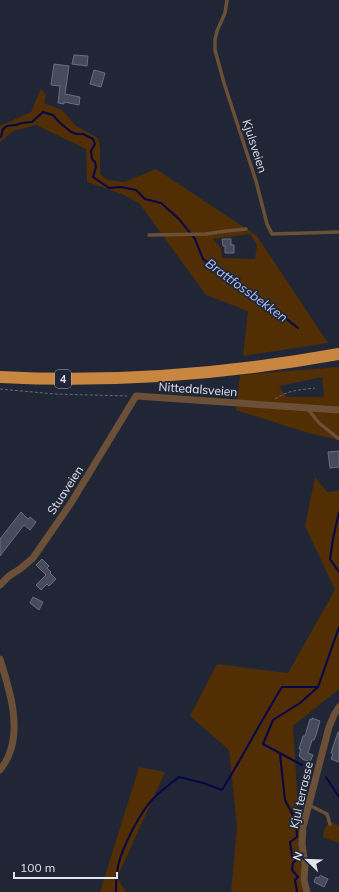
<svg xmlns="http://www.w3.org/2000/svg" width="339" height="892" font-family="Mulish,sans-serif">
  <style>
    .green { fill: #512e04; fill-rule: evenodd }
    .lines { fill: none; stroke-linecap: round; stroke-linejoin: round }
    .stream { stroke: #06064a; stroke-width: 2 }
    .building { fill: #454b5c; stroke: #676e81 }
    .path { stroke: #656a78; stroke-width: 1; stroke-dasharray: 3 2; stroke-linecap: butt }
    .lane { stroke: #6b4f36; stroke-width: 3.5 }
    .street { stroke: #6b4f36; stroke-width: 7 }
    .highway { stroke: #c98640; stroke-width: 12 }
    .labels { text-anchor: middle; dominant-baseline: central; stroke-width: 3.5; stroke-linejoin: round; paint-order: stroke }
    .shield { fill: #202635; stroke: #a6abb7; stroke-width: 1 }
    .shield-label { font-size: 11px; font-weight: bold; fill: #e0e4ef }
    .street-label { font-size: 12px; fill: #e0e4ef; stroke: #202635 }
    .water-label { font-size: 13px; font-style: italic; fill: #abc1fe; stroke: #202635 }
  </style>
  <rect width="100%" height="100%" fill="#202635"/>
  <!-- green -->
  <path class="green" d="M 41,89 L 46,94 L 44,103 L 62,110 L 76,126 L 98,138 L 100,147 L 100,174 L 107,180 L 124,182 L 156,169 L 257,236 L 328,343 L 243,356 L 248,311 L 206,295 L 139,203 L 122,194 L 87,182 L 86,149 L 36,125 L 13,131 L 0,142 L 0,126 L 31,112 ZM 250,234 L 257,245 L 255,259 L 222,258 L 221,248 L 213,239 Z
    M 339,367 L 339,440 L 308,433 L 236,410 L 240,375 ZM 322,377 L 324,397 L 286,397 L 279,386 Z
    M 315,477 L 327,492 L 339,491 L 339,689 L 293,726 L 303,892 L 231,892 L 237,827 L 229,750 L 190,716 L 217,664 L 288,673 L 335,590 L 305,526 Z
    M 139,767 L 165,772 L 117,878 L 126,892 L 100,892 Z
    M 330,822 L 339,826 L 339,843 L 323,837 C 323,830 325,827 330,822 Z"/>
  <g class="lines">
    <!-- stream -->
    <path class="stream" d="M 0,137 L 1,137 L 3,129 L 7,126 L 16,125 L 22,123 L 32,122 L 43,112 L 53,115 L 59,122 L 71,132 L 77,134 L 83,134 L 93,139 L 95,144 L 91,151 L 92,159 L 95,162 L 96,167 L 93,177 L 109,188 L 121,187 L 136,190 L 145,199 L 161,203 L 179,219 L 195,239 L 203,259 L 257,298 L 275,310 L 298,328
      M 339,512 L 333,539 L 330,559 L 339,572
      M 280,754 L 285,800 L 296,821 L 297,837 L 290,842 L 292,856 L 296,860 L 293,863 L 292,870 L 298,877 L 295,880 L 297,892
      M 302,765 L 263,744 L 273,720 L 300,703 L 318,687 L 339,627
      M 326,777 L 339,797
      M 116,892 C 116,886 116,879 117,873 C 118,855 136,821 147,806 C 155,794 168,786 179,777 L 203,783 L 222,790 C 243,756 261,721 282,687 L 318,687"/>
  </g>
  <!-- building -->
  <path class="building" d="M 74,55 L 88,56 L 87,66 L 72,64 Z
    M 54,64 L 69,66 L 65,94 L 80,97 L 79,105 L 64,102 L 64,104 L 58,103 L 60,86 L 51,85 Z
    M 94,70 L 105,73 L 101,87 L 90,84 Z
    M 222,239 L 231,239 L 231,245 L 234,245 L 234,253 L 225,253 L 225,246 L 223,246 Z
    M 339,451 L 339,467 L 330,468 L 328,452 Z
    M 21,512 L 28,519 L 30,517 L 36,522 L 30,530 L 24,525 L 0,556 L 0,539 Z
    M 42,559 L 49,566 L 47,568 L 51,572 L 50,573 L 56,579 L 49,586 L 47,584 L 41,590 L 36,585 L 46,575 L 36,565 Z
    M 33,597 L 43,602 L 39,610 L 30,603 Z
    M 312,718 L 320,721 L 316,735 L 314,740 L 312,740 L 308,753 L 313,755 L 310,762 L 302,759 L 302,758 L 299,756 L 301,749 L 299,749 L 303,736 L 305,736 L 310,719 L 312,720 Z
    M 338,732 L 339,732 L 339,758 L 338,762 L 331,759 L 333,754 L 331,753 Z
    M 320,875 L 328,879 L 324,887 L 314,882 L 316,877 L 319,878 Z"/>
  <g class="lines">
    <!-- path -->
    <path class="path" d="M 0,389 L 55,394 L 127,396
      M 275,399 C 288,390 300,390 315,388"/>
    <!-- lane -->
    <path class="lane" d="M 227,0 L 225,13 L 217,31 L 215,40 L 215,50 L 224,83 L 256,181 L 267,224 L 272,234 L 339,232
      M 149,235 L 206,234 L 226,231 L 246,229
      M 307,408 L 319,423 L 339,439
      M 309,805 L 327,814 L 330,824"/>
    <!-- street -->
    <path class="street" d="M 0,585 L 9,576 L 20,569 L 33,558 L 71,503 L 136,396 L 339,410
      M 0,659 C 9,688 22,727 8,757 C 6,761 3,766 0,770
      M 307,892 L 304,880 L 305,865 L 302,844 L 303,827 L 329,727 L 334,715 L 339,707"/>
    <!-- highway -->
    <path class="highway" d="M 0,377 C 113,383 228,374 339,354"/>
  </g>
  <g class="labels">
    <!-- shield labels -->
    <rect class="shield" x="55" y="370" width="16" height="18" rx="3"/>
    <g class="shield-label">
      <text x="63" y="379">4</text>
    </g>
    <!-- street labels -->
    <g class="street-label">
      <text transform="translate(255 146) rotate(72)">Kjulsveien</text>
      <text transform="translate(198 389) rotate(4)">Nittedalsveien</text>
      <text transform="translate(65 490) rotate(-57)">Stuaveien</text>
      <text transform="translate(301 795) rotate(-77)">Kjul terrasse</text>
    </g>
    <!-- water labels -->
    <g class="water-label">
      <text transform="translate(247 290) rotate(36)">Brattfossbekken</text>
    </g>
  </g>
  <!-- north arrow -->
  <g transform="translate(307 860) rotate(293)" stroke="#202635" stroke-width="3" paint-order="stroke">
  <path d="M0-3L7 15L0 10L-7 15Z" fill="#e0e4ef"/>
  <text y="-6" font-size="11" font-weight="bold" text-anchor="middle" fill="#e0e4ef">N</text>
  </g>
  <!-- scale -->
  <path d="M14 872v6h103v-6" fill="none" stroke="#e0e4ef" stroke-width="2"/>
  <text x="20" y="872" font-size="12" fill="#e0e4ef" stroke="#202635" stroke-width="3" paint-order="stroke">100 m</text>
</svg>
